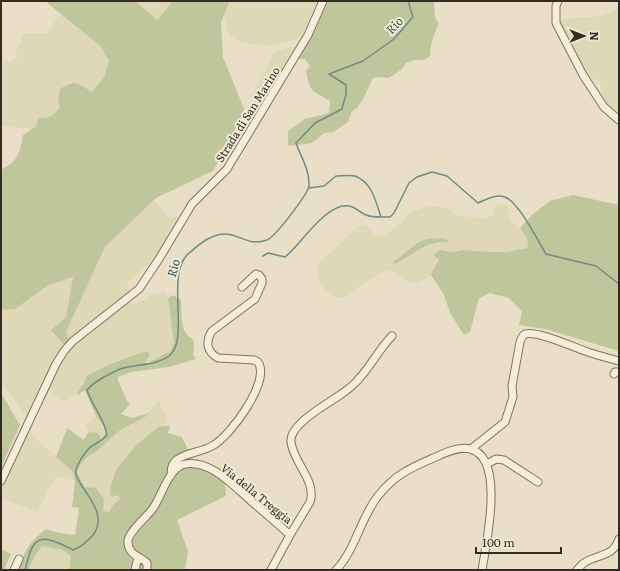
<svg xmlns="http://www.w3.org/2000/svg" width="620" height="571" font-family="Literata,serif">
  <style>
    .farmland { fill: #ded8b6; fill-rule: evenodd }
    .green { fill: #c0c69c }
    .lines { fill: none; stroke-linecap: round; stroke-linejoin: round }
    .stream { stroke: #708b84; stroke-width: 1.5 }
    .minor-casing { stroke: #82725f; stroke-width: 9 }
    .minor { stroke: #f5edda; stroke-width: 7 }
    .labels { text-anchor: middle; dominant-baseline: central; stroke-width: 4; stroke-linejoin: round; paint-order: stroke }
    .street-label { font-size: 11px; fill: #352b21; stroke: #f1ead6 }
    .water-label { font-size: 12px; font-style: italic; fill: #325251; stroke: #f1ead6 }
  </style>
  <rect width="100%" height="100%" fill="#e9dfc7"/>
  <!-- farmland -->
  <path class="farmland" d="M 135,1 L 173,1 L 157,20 Z
    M 230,1 L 320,1 L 304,32 L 295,40 L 275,45 L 262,45 L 240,42 L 230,36 L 223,15 Z
    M 619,6 L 619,116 L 613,111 L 602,96 L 600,82 L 588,76 L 558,19 L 601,16 L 614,11 Z
    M 60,14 L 100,46 L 109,60 L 104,77 L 92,92 L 81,84 L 58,100 L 60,107 L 56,113 L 49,118 L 38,118 L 36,126 L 31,129 L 1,126 L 1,60 L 9,62 L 18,58 L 15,54 L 24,33 L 47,33 Z
    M 294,46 L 296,50 L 258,110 L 251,97 L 275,52 Z
    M 153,200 L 169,218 L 181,215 L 151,267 L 147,265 L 127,284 L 130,292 L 69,340 L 66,332 L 105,247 Z
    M 501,204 L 507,205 L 510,220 L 520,228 L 527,238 L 528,248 L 507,252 L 490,252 L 463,250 L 453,252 L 440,250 L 433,255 L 439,259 L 438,263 L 432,268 L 431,275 L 419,283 L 412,283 L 389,269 L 370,279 L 343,298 L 332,296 L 320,283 L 318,274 L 318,264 L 359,226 L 364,225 L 376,235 L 380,236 L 385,235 L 392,230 L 401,223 L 409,213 L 423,208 L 435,206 L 450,209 L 456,215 L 484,219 L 492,215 L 494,207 ZM 433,239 L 447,239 L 449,241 L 436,242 L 421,247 L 403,260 L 398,259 L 401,258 L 411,248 L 425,240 Z
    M 73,277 L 66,317 L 51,330 L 63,344 L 28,419 L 3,385 L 1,386 L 3,360 L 1,358 L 1,310 L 15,309 L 47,286 Z
    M 162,292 L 166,292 L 168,298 L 174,343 L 170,351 L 147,364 L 145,362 L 147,351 L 124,358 L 86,376 L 86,380 L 81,388 L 77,393 L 63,401 L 51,395 L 53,393 L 50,391 L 45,400 L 43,399 L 64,356 L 76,341 L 123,305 L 139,302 L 150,296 Z
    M 159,400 L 162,410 L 167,416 L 166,424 L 158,427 L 136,445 L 128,457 L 110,489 L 111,496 L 118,495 L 120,499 L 112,506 L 109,512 L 103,511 L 77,472 L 80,467 L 92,453 L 95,453 L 119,431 L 145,417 Z
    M 96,416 L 104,427 L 105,432 L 101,444 L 93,433 L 89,431 L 86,425 Z
    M 28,431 L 72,471 L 75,481 L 56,476 L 37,512 L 1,498 L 1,490 Z
    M 42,546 L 63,550 L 71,556 L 69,570 L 28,570 L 36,554 Z"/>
  <!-- green -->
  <path class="green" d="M 45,1 L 135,1 L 157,20 L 173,1 L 230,1 L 221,22 L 223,57 L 245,111 L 213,171 L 156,198 L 105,247 L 66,332 L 69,340 L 67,344 L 63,344 L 51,330 L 66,317 L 73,277 L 47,286 L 15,309 L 1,310 L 1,170 C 18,161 20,153 23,135 L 36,126 L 38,118 C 49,118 53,117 60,107 L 58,100 L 60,89 C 74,79 79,83 92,92 L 104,77 L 109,60 L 100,46 Z
    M 327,1 L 434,1 L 435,18 L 439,23 C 434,34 430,44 430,56 L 424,60 L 414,60 L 406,63 L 402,69 L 389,78 L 380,77 L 373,78 L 363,99 L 357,108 L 352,111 L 348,122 L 333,132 L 324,133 L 312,143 L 288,146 L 288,131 L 305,119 L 329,113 L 330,101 C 311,90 310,92 306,71 L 310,66 L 305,59 L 297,59 L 312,34 Z
    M 573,195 L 619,205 L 619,351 L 545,329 L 519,325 L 522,312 L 509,298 L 490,293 L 479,298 L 470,332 L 464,335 L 450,313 L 444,295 L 431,275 C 432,268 437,266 439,259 L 433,255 L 440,250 L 453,252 L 463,250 L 490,252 L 507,252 L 528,248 L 527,238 L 520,228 L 533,214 L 550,201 Z
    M 441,238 L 449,240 L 447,242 C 424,241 414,255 395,264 L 393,263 L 394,261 C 405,255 412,244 424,240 C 429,238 435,239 441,238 Z
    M 173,295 L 181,300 C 181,309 181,320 184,329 C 188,342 197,332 193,354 L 196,359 L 169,367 L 131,372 L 118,377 L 118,380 L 127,401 L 130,404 L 121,414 L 132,418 L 149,413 L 145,417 L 119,431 L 95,453 C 87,454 80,466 77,472 L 85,487 L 96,488 L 104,499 L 103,511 L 109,512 L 112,506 L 120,499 L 118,495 L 111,497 L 110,489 L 116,470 L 136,445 L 158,427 L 170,425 L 168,433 L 182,437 L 194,462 L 205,464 L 224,471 L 226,496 L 177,520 L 188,551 L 185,570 L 69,570 L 71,556 L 63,550 L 42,546 L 36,554 L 28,570 L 19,570 C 25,549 29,543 46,529 L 59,533 L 75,535 L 79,508 L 72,507 L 75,481 L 72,471 L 56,457 L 67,428 L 84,440 L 89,431 L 93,433 L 96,432 L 100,435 L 101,443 L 105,432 L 104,427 L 96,416 L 85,390 L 78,395 L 77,393 C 81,388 85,383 86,376 C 106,366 125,357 147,351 L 150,355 L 145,362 L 147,364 L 170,351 L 174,343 L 168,298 Z
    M 1,393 L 20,425 L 1,467 Z
    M 1,549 L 11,554 L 4,570 L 1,570 Z"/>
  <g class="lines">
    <!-- stream -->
    <path class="stream" d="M 309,188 L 324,186 L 336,176 C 341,176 349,175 355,176 C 372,182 376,202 381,217 L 390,217 L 394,213 L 409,183 L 417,177 L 432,172 L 447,176 L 478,203 C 487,199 498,193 507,198 C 520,205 538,241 546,254 L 596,266 L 619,284
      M 263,256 L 268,253 L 285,257 C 301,244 327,202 349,206 C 356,207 360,213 366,215 C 371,217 376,217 381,217
      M 25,570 C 27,563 29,552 33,546 C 42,531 62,545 73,550 C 81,547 87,542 93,535 C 107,516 89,498 80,483 C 78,479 75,476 76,471 C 76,465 87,449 92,446 C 98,442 103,440 107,435 C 106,422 91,404 87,390 C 92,384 97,381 104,377 C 109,375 114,371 120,369 C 135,364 155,366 169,356 C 190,341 166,276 187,255 C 199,244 215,230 232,235 C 246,239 251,245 267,240 C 275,237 308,194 309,186 C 310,171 301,157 296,143 L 315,123 L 342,109 L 346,94 L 346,85 L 329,74 L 363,61 L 394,39 L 413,17 L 408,1"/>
    <!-- minor casing -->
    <g class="minor-casing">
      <path id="minor" d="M 558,1 L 556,6 L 556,23 L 583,75 L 604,107 L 619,120
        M 614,374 L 615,372 L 619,372
        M 471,449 L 505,422 L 513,397 L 512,386 L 520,342 C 521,339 522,336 525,334 C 537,330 573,347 585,351 C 596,355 608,358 619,361
        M 487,464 L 496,459 L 504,460 L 538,482
        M 171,475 C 171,468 172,463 178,459 C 188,452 202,452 212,446 C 230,437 271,381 258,362 L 254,360 L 218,358 C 207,352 205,342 212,331 L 255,299 L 262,283 L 262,279 L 259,275 L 256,274 L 242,287
        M 1,481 L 56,364 L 64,351 L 73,341 L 139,289 L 159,259 L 192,204 L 227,169 L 308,35 L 323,1
        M 14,570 L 19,559
        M 135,570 L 138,557
        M 147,570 L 147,563 C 140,556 128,555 128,542 C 127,534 145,518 151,511 C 161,499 164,480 176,469 C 181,464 189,463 196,464 C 217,467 235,487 251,501 C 264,512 277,523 290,535
        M 271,570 L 290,535 L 310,502 C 317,481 293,462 291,442 C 289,425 324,406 337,397 C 343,393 349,389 354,384 C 369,370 378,350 392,336
        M 336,570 C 355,551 361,517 378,496 C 396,473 413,467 438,456 C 447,452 460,446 470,449 C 506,457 486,544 482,570
        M 577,570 C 579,568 581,565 584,563 C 596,554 613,558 619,539"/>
    </g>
    <!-- minor -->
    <use href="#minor" class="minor"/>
  </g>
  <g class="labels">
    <!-- street labels -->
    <g class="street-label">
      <text transform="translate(247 114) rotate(-58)">Strada di San Marino</text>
      <text transform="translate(257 493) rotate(39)">Via della Treggia</text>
    </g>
    <!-- water labels -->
    <g class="water-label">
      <text transform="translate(394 25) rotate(-47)">Rio</text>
      <text transform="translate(173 268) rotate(-75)">Rio</text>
    </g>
  </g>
  <!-- border -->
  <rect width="620" height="571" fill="none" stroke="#352b21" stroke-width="4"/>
  <!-- north arrow -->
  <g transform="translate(584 36) rotate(90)" stroke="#f1ead6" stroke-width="3" paint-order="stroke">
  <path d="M0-3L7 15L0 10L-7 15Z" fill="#352b21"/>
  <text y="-6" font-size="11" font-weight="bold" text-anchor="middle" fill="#352b21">N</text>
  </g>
  <!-- scale -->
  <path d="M476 547v6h85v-6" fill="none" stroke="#352b21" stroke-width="2"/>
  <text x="482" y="547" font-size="12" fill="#352b21" stroke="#f1ead6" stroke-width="3" paint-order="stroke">100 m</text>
</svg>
